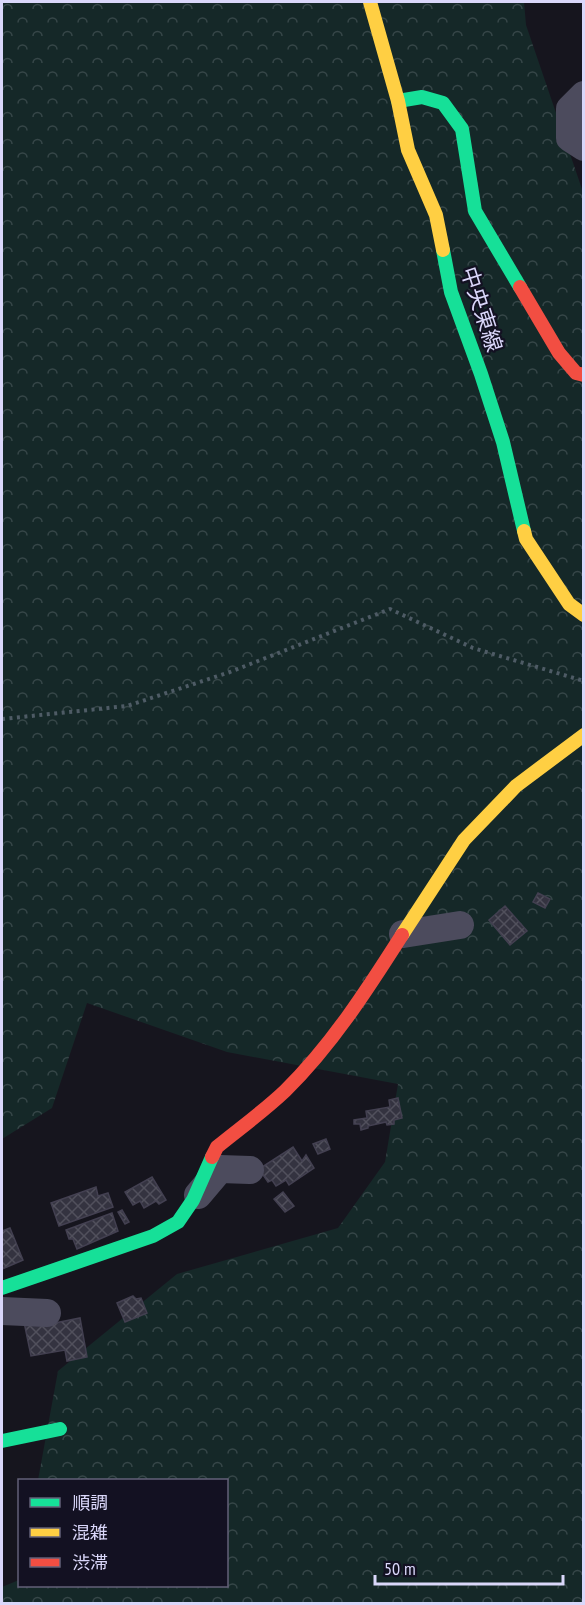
<svg xmlns="http://www.w3.org/2000/svg" width="585" height="1605" font-family="'PT Sans Narrow','Noto Sans JP',sans-serif">
  <style>
    .forest { fill: url(#forest-crowns) }
    .building { fill: url(#building-cross-hatch); stroke: #434051; stroke-width: 1.5 }
    .lines { fill: none; stroke-linecap: round; stroke-linejoin: round }
    .path { stroke: #4e5b65; stroke-width: 4; stroke-dasharray: 3 4.5; stroke-linecap: butt }
    .street { stroke: #4c4b5d; stroke-width: 28 }
    .fast { stroke: #16e098; stroke-width: 14 }
    .slow { stroke: #ffcf43; stroke-width: 14 }
    .jam { stroke: #f24e42; stroke-width: 14 }
    .labels { text-anchor: middle; dominant-baseline: central; stroke-width: 4.5; stroke-linejoin: round; paint-order: stroke }
    .street-label { font-size: 22px; fill: #dad7fa; stroke: #131122 }
  </style>
  <defs>
    <pattern id="forest-crowns" width="20" height="18" patternUnits="userSpaceOnUse" patternTransform="scale(1.5)"><rect width="20" height="18" fill="#152828"/><path d="M2 6a3 3 0 1 1 6 0M12 15a3 3 0 1 1 6 0" fill="none" stroke="#364648"/></pattern>
    <pattern id="building-cross-hatch" width="8" height="8" patternUnits="userSpaceOnUse" patternTransform="scale(1.5)"><rect width="8" height="8" fill="#343340"/><path d="M0 0l8 8M0 8l8-8" fill="none" stroke="#51505c"/></pattern>
  </defs>
  <rect width="100%" height="100%" fill="#16151e"/>
  <!-- forest -->
  <path class="forest" d="M 2,2 L 524,2 L 526,25 L 584,195 L 583,1603 L 2,1603 L 2,1587 L 19,1580 L 20,1586 L 226,1586 L 226,1480 L 38,1480 L 58,1371 L 177,1274 L 338,1228 L 385,1162 L 398,1084 L 227,1052 L 87,1003 L 52,1108 L 2,1139 Z"/>
  <!-- building -->
  <path class="building" d="M 538,893 L 550,899 L 545,908 L 533,902 Z
    M 505,906 L 527,931 L 510,945 L 489,920 Z
    M 398,1098 L 402,1118 L 394,1120 L 394,1124 L 387,1125 L 386,1122 L 368,1126 L 368,1128 L 361,1130 L 360,1124 L 354,1124 L 354,1120 L 367,1118 L 366,1111 L 390,1107 L 389,1100 Z
    M 326,1139 L 330,1149 L 318,1154 L 313,1144 Z
    M 293,1147 L 302,1161 L 306,1155 L 314,1168 L 289,1185 L 286,1180 L 276,1186 L 272,1180 L 268,1182 L 259,1169 Z
    M 152,1177 L 166,1200 L 159,1204 L 156,1201 L 144,1208 L 140,1201 L 133,1205 L 125,1192 Z
    M 96,1187 L 98,1196 L 108,1193 L 113,1207 L 59,1226 L 51,1203 Z
    M 283,1192 L 294,1206 L 285,1212 L 274,1199 Z
    M 122,1210 L 129,1222 L 125,1224 L 118,1212 Z
    M 112,1213 L 118,1231 L 77,1249 L 73,1239 L 69,1239 L 66,1230 Z
    M 10,1228 L 23,1260 L 2,1269 L 2,1231 Z
    M 133,1296 L 136,1299 L 141,1298 L 147,1313 L 125,1322 L 117,1303 Z
    M 80,1318 L 87,1357 L 67,1361 L 65,1350 L 31,1356 L 24,1322 L 45,1325 Z"/>
  <g class="lines">
    <!-- path -->
    <path class="path" d="M 2,719 L 127,706 L 230,672 L 390,609 L 473,648 L 584,681"/>
    <!-- street -->
    <path class="street" d="M 584,95 L 570,109 L 570,138 L 584,147
      M 403,934 L 460,925
      M 198,1195 L 220,1169 L 250,1170
      M 2,1311 L 47,1313"/>
    <!-- fast -->
    <path class="fast" d="M 398,101 L 422,97 L 443,103 L 462,129 L 475,211 L 520,287
      M 443,250 L 451,292 L 481,374 L 503,442 L 524,531
      M 2,1288 L 153,1236 L 178,1222 L 193,1200 L 212,1157
      M 2,1441 L 60,1429"/>
    <!-- slow -->
    <path class="slow" d="M 370,2 L 398,101 L 408,150 L 436,215 L 443,250
      M 524,531 L 526,539 L 569,604 L 584,615
      M 402,935 L 464,840 L 516,786 L 584,735"/>
    <!-- jam -->
    <path class="jam" d="M 520,287 L 559,353 L 576,373 L 584,375
      M 212,1157 L 217,1147 C 239,1129 264,1111 285,1091 C 331,1046 367,990 402,935"/>
  </g>
  <g class="labels">
    <!-- street labels -->
    <g class="street-label">
      <text transform="translate(482 309) rotate(72)">中央東線</text>
    </g>
  </g>
  <!-- border -->
  <rect width="585" height="1605" fill="none" stroke="#dad7fa" stroke-width="6"/>
  <!-- legend -->
  <rect x="18" y="1479" width="210" height="108" fill="#131122" stroke="#636078" stroke-width="1.5"/>
  <rect x="30" y="1498" width="30" height="9" fill="#16e098" stroke="#636078" stroke-width="1.5"/>
  <text x="72" y="1509" font-size="18" fill="#dad7fa">順調</text>
  <rect x="30" y="1528" width="30" height="9" fill="#ffcf43" stroke="#636078" stroke-width="1.5"/>
  <text x="72" y="1539" font-size="18" fill="#dad7fa">混雑</text>
  <rect x="30" y="1558" width="30" height="9" fill="#f24e42" stroke="#636078" stroke-width="1.5"/>
  <text x="72" y="1569" font-size="18" fill="#dad7fa">渋滞</text>
  <!-- scale -->
  <path d="M375 1575v9h188v-9" fill="none" stroke="#dad7fa" stroke-width="3"/>
  <text x="384" y="1575" font-size="18" fill="#dad7fa" stroke="#131122" stroke-width="4.5" paint-order="stroke">50 m</text>
</svg>
